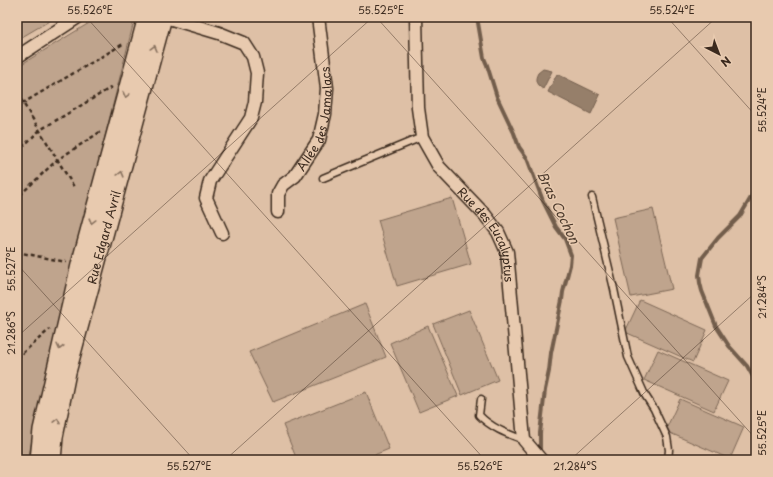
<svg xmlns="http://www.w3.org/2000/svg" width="773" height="477" font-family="'Playpen Sans',sans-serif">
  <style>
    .green { fill: #bfa48d; stroke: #7d6756 }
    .water { fill: #967f6b; stroke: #725d4c }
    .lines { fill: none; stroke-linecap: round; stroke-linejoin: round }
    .stream { stroke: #725d4c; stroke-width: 4 }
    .lane-casing { stroke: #3b2a1e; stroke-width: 9 }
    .street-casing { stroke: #3b2a1e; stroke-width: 15 }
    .secondary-casing { stroke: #3b2a1e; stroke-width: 20 }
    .path { stroke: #3b2a1e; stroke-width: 2.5; stroke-dasharray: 4 3; stroke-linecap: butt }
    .lane { stroke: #e8caaf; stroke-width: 6 }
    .street { stroke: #e8caaf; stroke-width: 12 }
    .secondary { stroke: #e8caaf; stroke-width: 17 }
    .oneway { stroke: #89725f }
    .ticks { fill: none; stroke: #3b2a1e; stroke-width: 1; stroke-opacity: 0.45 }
    .labels { text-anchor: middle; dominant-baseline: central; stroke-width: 3; stroke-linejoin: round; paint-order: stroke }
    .street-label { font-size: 12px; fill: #3b2a1e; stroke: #e8caaf }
    .water-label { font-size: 13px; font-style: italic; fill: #4d3b2d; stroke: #e8caaf }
    .neatline { fill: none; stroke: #3b2a1e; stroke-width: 1.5 }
    .ticks-label { font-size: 10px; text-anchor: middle; fill: #3b2a1e }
  </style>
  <rect width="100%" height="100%" fill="#dec0a6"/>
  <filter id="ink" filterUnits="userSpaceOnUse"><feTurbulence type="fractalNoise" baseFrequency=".025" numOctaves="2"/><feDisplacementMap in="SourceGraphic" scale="8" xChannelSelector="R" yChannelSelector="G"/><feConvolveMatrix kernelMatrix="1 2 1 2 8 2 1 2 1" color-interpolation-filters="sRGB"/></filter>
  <g filter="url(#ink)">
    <!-- green -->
    <path class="green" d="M 17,17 L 56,17 L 17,40 Z
      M 99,17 L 135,17 L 48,363 L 28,460 L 17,460 L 17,67 Z
      M 452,198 L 471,264 L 397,286 L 378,220 Z
      M 653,209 L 672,289 L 631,297 L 613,218 Z
      M 640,300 L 707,330 L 693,362 L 625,332 Z
      M 365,304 L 386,357 L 273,402 L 249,352 Z
      M 469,310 L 498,380 L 462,395 L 433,324 Z
      M 428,326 L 458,396 L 419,412 L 390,343 Z
      M 658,350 L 728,381 L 714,411 L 644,380 Z
      M 366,392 L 389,449 L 362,460 L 297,460 L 283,425 Z
      M 680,399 L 744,427 L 730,459 L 670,433 L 667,427 Z"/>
    <!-- water -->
    <path class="water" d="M 543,69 L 552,71 L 543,89 C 536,85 534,80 538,73 Z
      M 557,74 L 600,95 L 591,114 L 548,92 Z"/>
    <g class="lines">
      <!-- stream -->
      <path class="stream" d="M 477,17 L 484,58 L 487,65 L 497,97 L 514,133 L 519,147 L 527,158 L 543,201 L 556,227 L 565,239 L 571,255 L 570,265 L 563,292 L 562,300 L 551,353 L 549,371 L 545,390 L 540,433 L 540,454
        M 756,189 L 740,216 L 718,238 L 702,258 L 699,275 L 700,283 L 702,291 L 716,326 L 729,346 L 747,366 L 756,382"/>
      <!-- lane casing -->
      <g class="lane-casing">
        <path id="lane" d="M 323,178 L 422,137
          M 592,197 L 614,289 L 628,357 L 645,395 L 654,409 L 667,437 L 669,450 L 668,460
          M 481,399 L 479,415 C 491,428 508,434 524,440"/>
      </g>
      <!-- street casing -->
      <g class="street-casing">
        <g id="street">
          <path d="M 165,17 L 219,33 L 244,43 L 253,57 L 257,73 L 255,102 L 251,118 L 210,181 L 206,198 L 222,233"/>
          <path id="s1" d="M 416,17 L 418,108 L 422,137 L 439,167 L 485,215 L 498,232 L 507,252 L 524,440 L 541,460"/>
          <path d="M 17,57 L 78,17"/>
          <path id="s2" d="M 278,212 L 278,194 L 283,185 L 295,176 L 319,140 L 325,114 L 327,88 L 318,17"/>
        </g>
      </g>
      <!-- secondary casing -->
      <g class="secondary-casing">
        <g id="secondary">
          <path d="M 39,460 L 42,430 L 80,265 L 147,17"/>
          <path id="s3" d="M 52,460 L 54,437 L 67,372 L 163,17"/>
        </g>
      </g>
      <!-- path -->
      <path class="path" d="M 17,93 L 74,187
        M 17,108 L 23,103 L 123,44
        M 17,152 L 40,130 L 112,87
        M 20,195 L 57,160 L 100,132
        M 17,252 L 66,262
        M 17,358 L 50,329"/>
      <!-- lane -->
      <use href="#lane" class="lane"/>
      <!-- street -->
      <use href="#street" class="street"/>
      <!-- secondary -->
      <use href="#secondary" class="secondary"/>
    </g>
    <!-- one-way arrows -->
    <defs><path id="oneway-chevron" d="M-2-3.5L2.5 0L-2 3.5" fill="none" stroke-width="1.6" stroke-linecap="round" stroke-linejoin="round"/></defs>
    <g class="oneway">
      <use href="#oneway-chevron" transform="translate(154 48) rotate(-75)"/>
      <use href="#oneway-chevron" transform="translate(126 95) rotate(105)"/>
      <use href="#oneway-chevron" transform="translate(121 174) rotate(-75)"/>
      <use href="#oneway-chevron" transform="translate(92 221) rotate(105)"/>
      <use href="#oneway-chevron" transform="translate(60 347) rotate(103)"/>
      <use href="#oneway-chevron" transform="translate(57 421) rotate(-78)"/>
    </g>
  </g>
  <!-- ticks -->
  <path class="ticks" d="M 86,17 L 485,460M 376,17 L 756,439M 667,17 L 756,116M 17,27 L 28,17M 17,264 L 194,460M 17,337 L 373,17M 225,460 L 717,17M 570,460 L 756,292"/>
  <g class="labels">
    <!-- street labels -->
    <g class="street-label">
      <text stroke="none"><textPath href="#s2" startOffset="106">Allée des Jamalacs</textPath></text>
      <text stroke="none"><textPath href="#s1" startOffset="240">Rue des Eucalyptus</textPath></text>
      <text stroke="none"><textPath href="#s3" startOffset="229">Rue Edgard Avril</textPath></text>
    </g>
    <!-- water labels -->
    <g class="water-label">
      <text transform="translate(559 207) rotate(64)">Bras Cochon</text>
    </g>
  </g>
  <!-- margin -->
  <rect width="773" height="477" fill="none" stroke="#e8caaf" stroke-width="44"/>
  <!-- north arrow -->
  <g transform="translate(719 54) rotate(138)" stroke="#e8caaf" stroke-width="3" paint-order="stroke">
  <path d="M0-3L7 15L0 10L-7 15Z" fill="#3b2a1e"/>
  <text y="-6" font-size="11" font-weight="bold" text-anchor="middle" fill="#3b2a1e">N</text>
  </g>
  <rect x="22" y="22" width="729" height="433" class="neatline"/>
  <g class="ticks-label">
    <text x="90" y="14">55.526°E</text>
    <text x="381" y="14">55.525°E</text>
    <text x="672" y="14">55.524°E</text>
    <text transform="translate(762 110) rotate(-90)" y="4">55.524°E</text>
    <text transform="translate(11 269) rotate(-90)" y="4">55.527°E</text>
    <text transform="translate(762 297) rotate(-90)" y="4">21.284°S</text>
    <text transform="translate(11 333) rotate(-90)" y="4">21.286°S</text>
    <text transform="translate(762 433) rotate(-90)" y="4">55.525°E</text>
    <text x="189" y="470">55.527°E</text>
    <text x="480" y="470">55.526°E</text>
    <text x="575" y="470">21.284°S</text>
  </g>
</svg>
